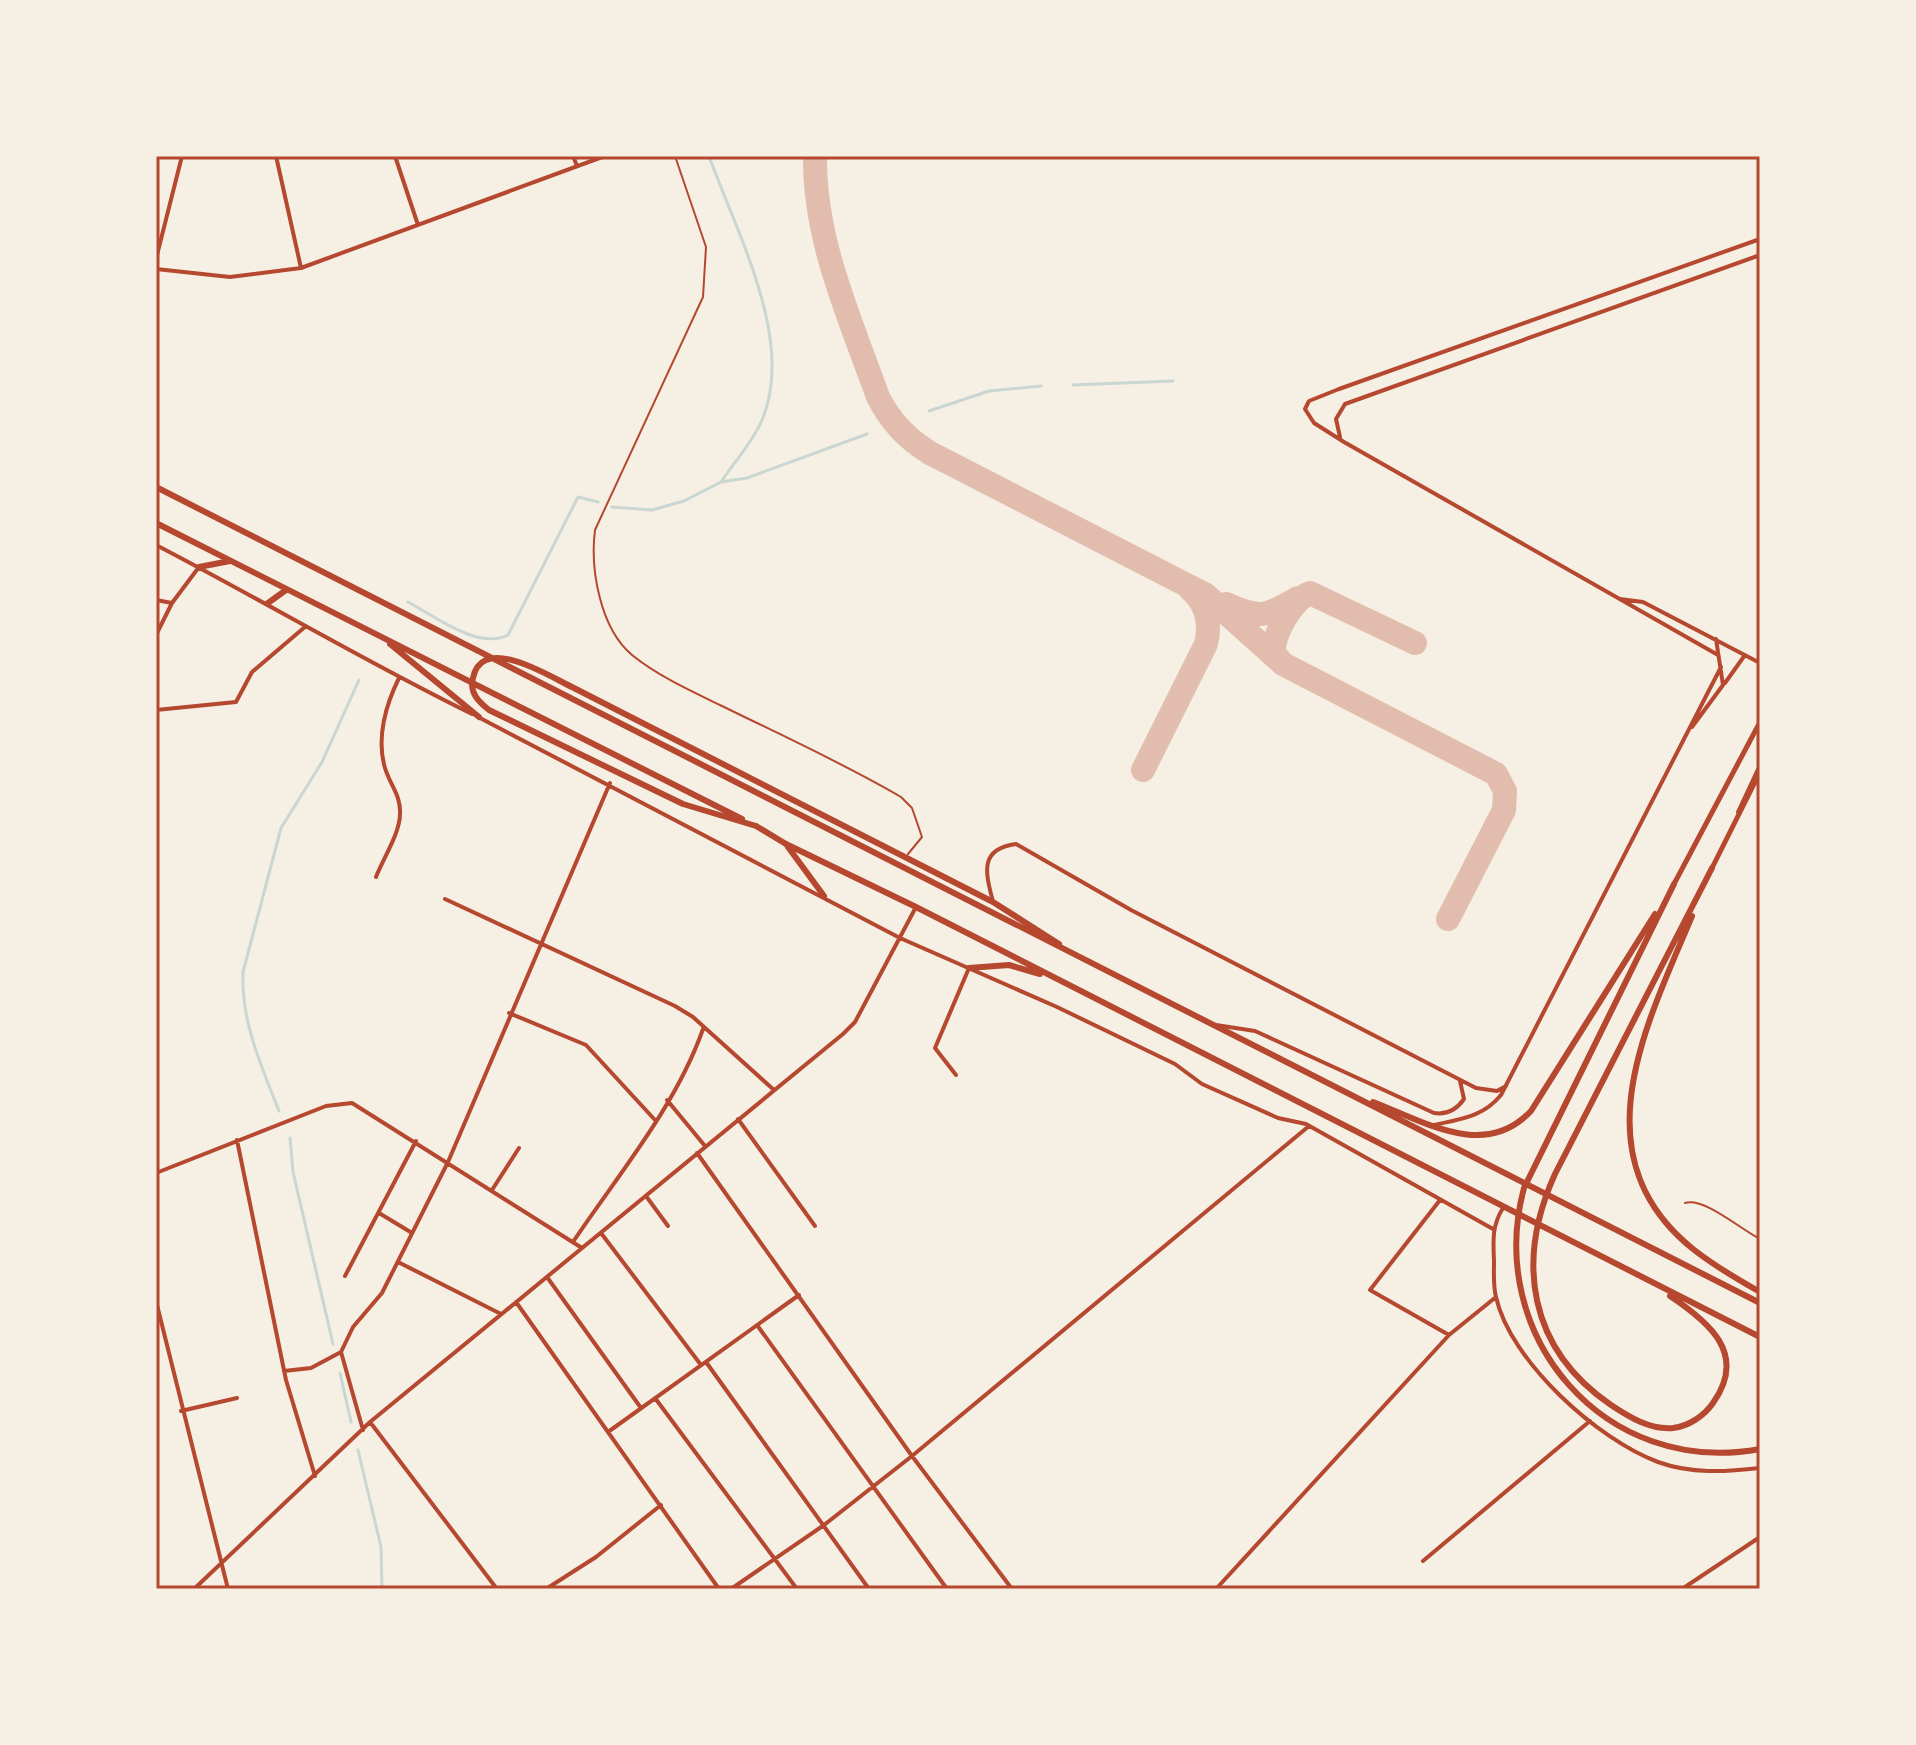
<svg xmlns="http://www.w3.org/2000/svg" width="1916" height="1745" font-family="'PT Sans Narrow',sans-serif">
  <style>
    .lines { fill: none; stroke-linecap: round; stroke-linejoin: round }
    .stream { stroke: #c9d6d2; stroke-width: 3 }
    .taxiway { stroke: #e2bdae; stroke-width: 24 }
    .service { stroke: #b5482f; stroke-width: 2 }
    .minor { stroke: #b5482f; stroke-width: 4 }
    .tertiary { stroke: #b5482f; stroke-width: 5 }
    .primary { stroke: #b5482f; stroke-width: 6 }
    .trunk { stroke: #b5482f; stroke-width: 6 }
    .neatline { fill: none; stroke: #b5482f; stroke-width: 3 }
  </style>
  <rect width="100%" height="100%" fill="#f6efe4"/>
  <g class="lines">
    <!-- stream -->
    <path class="stream" d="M 709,156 C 736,232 796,341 762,420 C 753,442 734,462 721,482
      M 1073,385 L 1173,381
      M 929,411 L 989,391 L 1041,386
      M 612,507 L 652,510 L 684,501 L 721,482 L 747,478 L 867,434
      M 408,602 C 436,617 478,650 508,635 L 578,497 L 598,502
      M 279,1111 C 261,1065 241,1022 243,972 L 281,828 L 322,762 L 359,680
      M 290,1138 L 293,1172 L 333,1344
      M 340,1373 L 351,1422
      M 358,1450 L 381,1547 L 382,1589"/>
    <!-- taxiway -->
    <path class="taxiway" d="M 815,156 C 814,241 850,318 878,397 C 891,422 906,438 930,453 L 1206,595 L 1283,664 L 1496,774 L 1505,791 L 1504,810 L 1448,919
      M 1226,604 C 1261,620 1266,616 1298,598
      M 1283,664 L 1274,653 C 1272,635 1293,599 1310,593 L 1415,643
      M 1143,770 L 1206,644 C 1211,623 1207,604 1190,589"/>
    <!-- service -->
    <path class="service" d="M 675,156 L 706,247 L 703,297 L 595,530 C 590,569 600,628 632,655 C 658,676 691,691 722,706 C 781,735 843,763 901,797 L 912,808 L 922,837 L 908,854
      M 1685,1203 C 1704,1197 1740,1229 1760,1239"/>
    <!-- minor -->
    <path class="minor" d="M 276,156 L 301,268
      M 395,156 L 418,225
      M 573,156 L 577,166
      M 156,259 L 182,156
      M 156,269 L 230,277 L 301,268 L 605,156
      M 1340,437 L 1336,419 L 1345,404 L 1760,255
      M 156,545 C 262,600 364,661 472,714
      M 1620,599 L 1643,602 L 1760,663
      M 156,600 L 172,603
      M 156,635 L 172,603 L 199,567
      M 1718,655 L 1344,442 L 1314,423 L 1305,409 L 1309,401 L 1339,389 L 1760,239
      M 1725,683 L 1745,655
      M 156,710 L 236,702 L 252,672 L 306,626
      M 480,718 L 900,938 L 1057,1007 L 1175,1064 L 1202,1084 L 1278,1118 L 1306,1124 L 1493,1229
      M 1692,727 L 1723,685 L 1716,639
      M 1738,812 L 1760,765
      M 376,877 C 383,859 400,833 400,814 C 401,795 390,785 385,768 C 376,738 386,704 399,678
      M 445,899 L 675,1006 L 693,1017 L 774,1090
      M 993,902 C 986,874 978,849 1016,844 L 1131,910 L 1476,1088 L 1497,1091 L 1506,1086
      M 509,1013 L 586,1045 L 655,1120
      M 1216,1025 L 1255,1031 L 1434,1113 C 1447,1115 1457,1109 1464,1099 L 1460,1081
      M 956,1075 L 935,1048 L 969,968
      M 667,1100 L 705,1146
      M 738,1119 L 815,1226
      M 1434,1125 C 1461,1119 1483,1117 1501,1095 L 1721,667
      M 237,1140 L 286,1380 L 315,1476
      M 697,1153 L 912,1456 L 1012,1589
      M 156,1173 L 326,1106 L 352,1103 L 582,1248
      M 492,1190 L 519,1148
      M 646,1196 L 668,1226
      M 1440,1200 L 1370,1290 L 1449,1335
      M 1503,1208 C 1492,1225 1493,1241 1494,1261 C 1494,1272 1493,1286 1496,1297 C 1510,1361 1598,1440 1658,1462 C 1691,1474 1725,1472 1760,1468
      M 379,1213 L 412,1233
      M 601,1233 L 701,1365
      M 573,1242 C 618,1175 676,1106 703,1029
      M 398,1262 L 501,1314
      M 345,1276 L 416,1141
      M 547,1277 L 641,1408
      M 156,1301 L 228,1589
      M 516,1302 L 719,1589
      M 757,1325 L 947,1589
      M 341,1352 L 363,1430
      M 706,1362 L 869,1589
      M 284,1371 L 311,1368 L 341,1352 L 353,1327 L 382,1293 L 448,1162 L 610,783
      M 655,1398 L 797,1589
      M 181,1411 L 237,1398
      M 370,1422 L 497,1589
      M 608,1432 L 799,1295
      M 1423,1561 L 1590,1421
      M 194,1589 L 370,1422 L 843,1034 L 855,1022 L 916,907
      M 546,1589 L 596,1557 L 661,1505
      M 731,1589 L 824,1525 L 912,1456 L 1309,1126
      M 1216,1589 L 1449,1335 L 1496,1297
      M 1682,1589 L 1760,1537"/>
    <!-- tertiary -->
    <path class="tertiary" d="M 1712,868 L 1760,772
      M 1674,884 L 1760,722"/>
    <!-- primary -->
    <path class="primary" d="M 199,567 L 230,561
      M 268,603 L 286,590
      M 756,826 L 786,844"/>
    <!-- trunk -->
    <path class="trunk" d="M 156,487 L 1760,1303
      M 156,523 L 742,819
      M 390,644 L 479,717
      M 756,826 L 683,804 L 489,710 C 479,702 469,693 473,678 C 482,633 549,676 572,687 L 993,902 L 1059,944
      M 786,844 L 916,907 L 1760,1337
      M 788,847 L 824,896
      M 1674,884 L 1524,1188 C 1484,1336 1605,1478 1760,1449
      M 1692,916 C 1647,1024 1577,1156 1693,1249 C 1713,1265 1737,1279 1760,1292
      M 969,968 L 1009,965 L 1040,974
      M 1373,1102 C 1425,1122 1485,1160 1531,1111 L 1655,914
      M 1670,1296 C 1709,1322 1748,1354 1713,1403 C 1704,1416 1689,1426 1673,1428 C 1650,1430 1629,1417 1611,1405 C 1529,1349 1515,1262 1555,1174 L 1712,868"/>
  </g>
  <!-- border -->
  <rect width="1916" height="1745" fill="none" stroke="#f6efe4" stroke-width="316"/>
  <rect x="158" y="158" width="1600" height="1429" class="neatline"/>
</svg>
